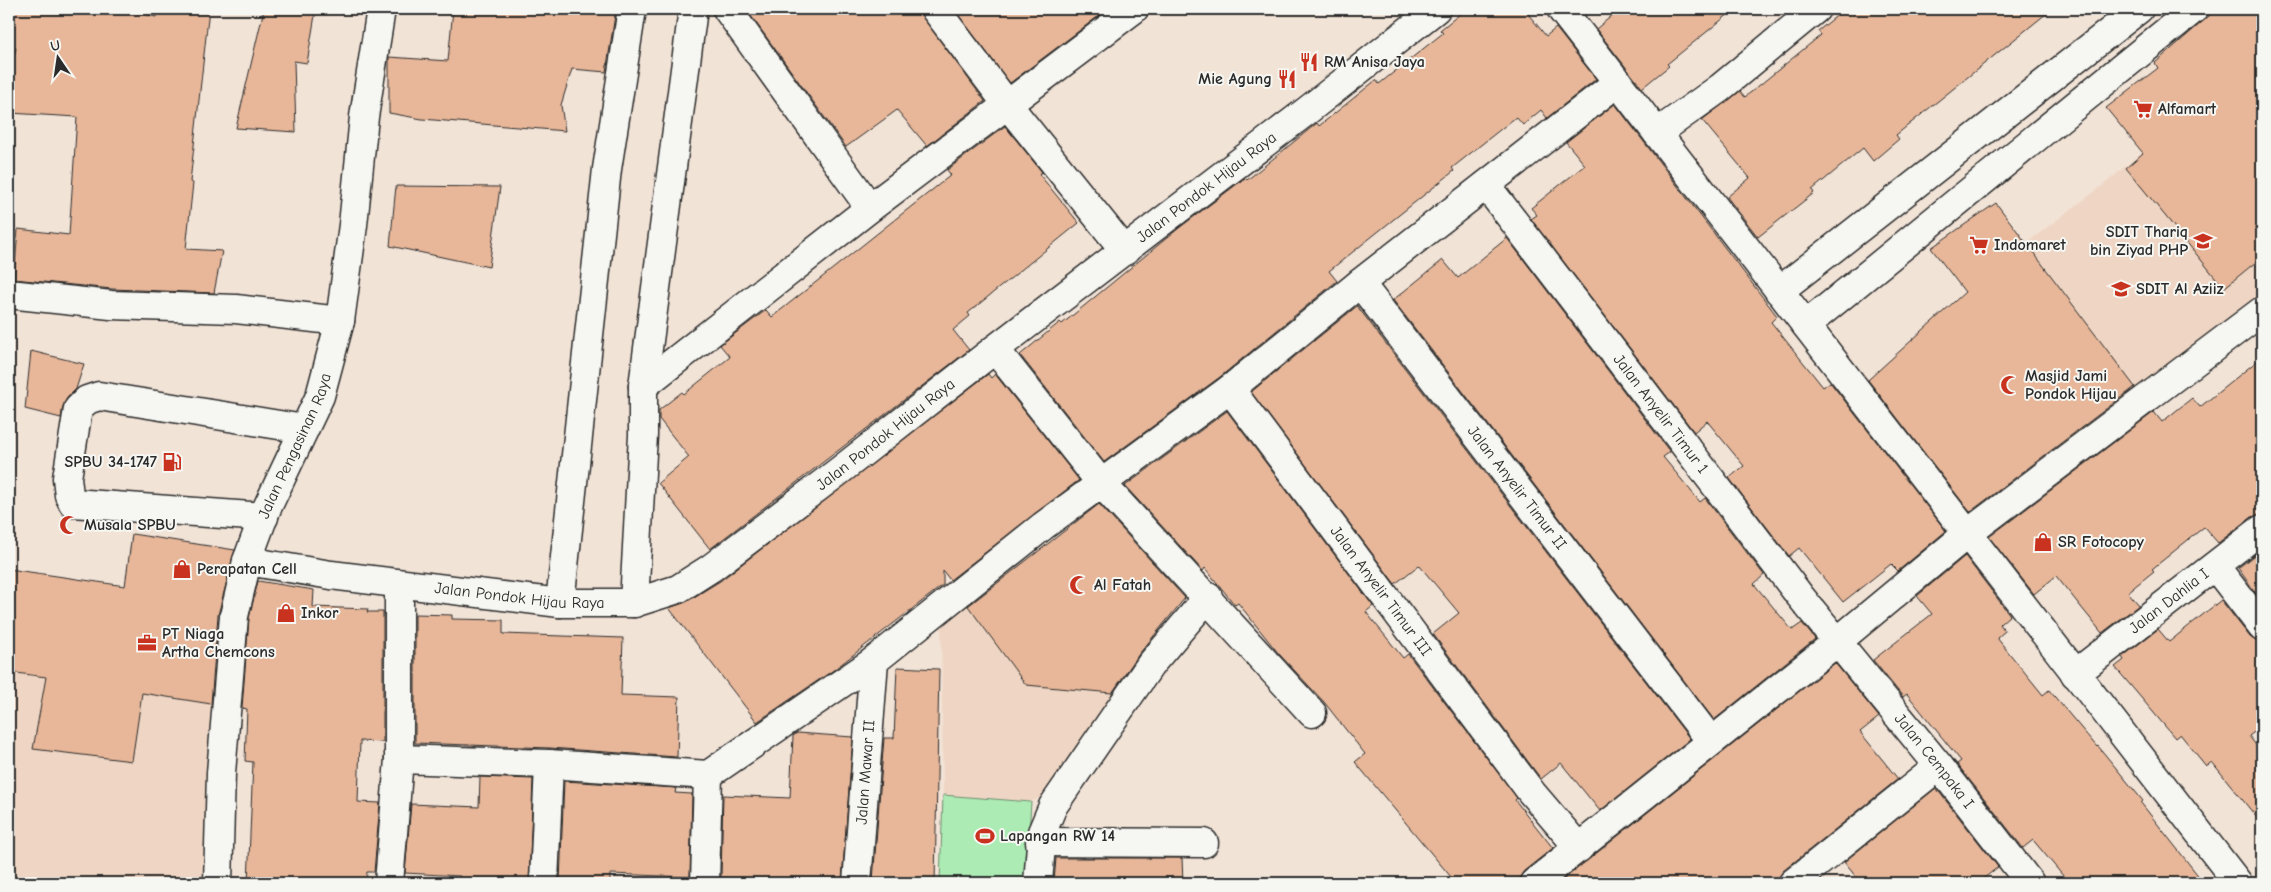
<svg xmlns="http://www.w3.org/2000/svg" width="2271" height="892" font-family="'Comic Neue',sans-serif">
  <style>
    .built { fill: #efd6c4 }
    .green { fill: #acebb3; stroke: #6c8b6f }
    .building { fill: #e8b799; stroke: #2b2b2b }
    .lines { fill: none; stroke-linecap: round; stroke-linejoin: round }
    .minor-casing { stroke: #2b2b2b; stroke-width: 31 }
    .minor { stroke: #f6f6f2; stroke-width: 28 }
    .labels { text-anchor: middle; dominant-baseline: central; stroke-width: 4; stroke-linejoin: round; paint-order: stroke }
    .poi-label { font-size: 16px; font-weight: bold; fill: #2b2b2b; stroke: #f6f6f2; text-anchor: start }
    .street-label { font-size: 16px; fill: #2b2b2b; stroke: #f6f6f2 }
  </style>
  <rect width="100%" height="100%" fill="#f2e3d7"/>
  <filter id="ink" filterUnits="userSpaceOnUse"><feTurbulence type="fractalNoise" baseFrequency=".02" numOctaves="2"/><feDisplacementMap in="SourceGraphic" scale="10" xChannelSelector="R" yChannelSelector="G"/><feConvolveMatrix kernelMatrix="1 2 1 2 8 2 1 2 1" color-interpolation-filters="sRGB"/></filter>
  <g filter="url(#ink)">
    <!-- built -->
    <path class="built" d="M 2262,52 L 2262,297 L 2143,398 L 2026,243 L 2102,186 Z
      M 966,602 L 1026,685 L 1119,694 L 1049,794 L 1031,802 L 943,795 L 941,621 Z
      M 9,672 L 221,705 L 211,883 L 9,883 Z"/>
    <!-- green -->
    <path class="green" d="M 943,795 L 1031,802 L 1026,883 L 940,883 Z"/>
    <!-- building -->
    <path class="building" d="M 9,9 L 121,9 L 156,17 L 156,9 L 209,9 L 190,182 L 193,183 L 186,249 L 222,251 L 214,293 L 112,289 L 14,279 L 18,229 L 69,235 L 77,117 L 9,113 L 9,76 L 16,48 L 9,47 Z
      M 264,9 L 316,9 L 307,63 L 294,61 L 296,132 L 236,128 Z
      M 453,9 L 616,9 L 606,72 L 572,69 L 561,105 L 565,131 L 422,119 L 389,113 L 389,57 L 448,61 Z
      M 746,9 L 920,9 L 923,18 L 985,101 L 927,146 L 897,110 L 846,147 Z
      M 954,9 L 1108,9 L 1010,83 Z
      M 1466,9 L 1524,9 L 1546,36 L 1556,28 L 1596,79 L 1547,118 L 1541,110 L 1523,125 L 1516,117 L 1452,168 L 1454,171 L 1329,271 L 1337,281 L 1220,377 L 1104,462 L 1020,355 L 1060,322 L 1062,324 L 1179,228 L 1245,178 L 1247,180 L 1317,123 L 1319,126 L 1376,80 L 1379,84 L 1443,33 L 1440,30 Z
      M 1620,9 L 1735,9 L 1667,64 L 1669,66 L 1642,88 L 1596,29 Z
      M 1845,9 L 2052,9 L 1896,135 L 1899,139 L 1873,161 L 1863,148 L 1812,190 L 1814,193 L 1758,237 L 1727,197 L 1750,178 L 1702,120 L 1740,91 L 1745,97 L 1821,35 L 1818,31 Z
      M 2217,9 L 2262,9 L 2262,257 L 2224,288 L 2126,168 L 2143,153 L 2106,108 L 2158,68 L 2155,63 Z
      M 1615,104 L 1777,316 L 1771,322 L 1823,387 L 1830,382 L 1946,531 L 1898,571 L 1891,564 L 1843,602 L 1799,548 L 1789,556 L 1729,478 L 1744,466 L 1707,421 L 1694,432 L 1531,219 L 1537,215 L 1531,208 L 1585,165 L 1566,142 Z
      M 1005,126 L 1042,172 L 1039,174 L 1079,223 L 968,313 L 970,316 L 953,330 L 969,350 L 710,549 L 658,483 L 689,457 L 659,419 L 659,410 L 682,392 L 684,394 L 730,357 L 720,345 L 766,310 L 772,317 L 951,175 L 947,170 Z
      M 396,186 L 500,187 L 489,267 L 390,246 Z
      M 1996,203 L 2135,387 L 1970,512 L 1868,380 L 1965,292 L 1931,248 Z
      M 1507,238 L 1670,452 L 1663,457 L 1700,502 L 1705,498 L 1764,575 L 1754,584 L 1792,630 L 1802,623 L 1815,639 L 1714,720 L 1393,300 L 1443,260 L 1458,278 Z
      M 1357,306 L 1690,739 L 1600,811 L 1561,763 L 1541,779 L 1433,634 L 1459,613 L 1419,565 L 1395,584 L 1251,392 Z
      M 31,351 L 84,364 L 76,389 L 67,398 L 63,406 L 61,418 L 25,409 Z
      M 2262,357 L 2262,514 L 2252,517 L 2218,543 L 2204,527 L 2152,569 L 2154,571 L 2128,592 L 2139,605 L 2102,633 L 2056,576 L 2034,594 L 1989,537 L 2154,412 L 2162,422 L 2192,398 L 2200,407 Z
      M 988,374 L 991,378 L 995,374 L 1079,480 L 950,580 L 943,571 L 943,585 L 835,669 L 757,722 L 669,608 L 686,602 L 720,581 Z
      M 1227,411 L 1373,606 L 1366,612 L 1403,658 L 1408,654 L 1517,798 L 1515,800 L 1553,848 L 1524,871 L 1520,877 L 1519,883 L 1456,883 L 1355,762 L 1365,754 L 1324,702 L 1279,654 L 1238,603 L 1235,605 L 1205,568 L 1203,571 L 1125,486 Z
      M 1099,504 L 1185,598 L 1139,654 L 1112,693 L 1026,685 L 968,606 Z
      M 132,534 L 235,550 L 218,615 L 211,704 L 142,693 L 132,761 L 33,749 L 46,677 L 9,672 L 9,569 L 125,586 Z
      M 2262,549 L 2262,602 L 2238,568 Z
      M 1965,556 L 2010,615 L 2000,624 L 2005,631 L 1997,638 L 2043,695 L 2049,690 L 2097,747 L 2098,746 L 2143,801 L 2141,803 L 2204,883 L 2069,883 L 2033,840 L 2023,848 L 1957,764 L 1961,761 L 1907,694 L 1903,697 L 1873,660 L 1932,614 L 1917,596 Z
      M 258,581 L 314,590 L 313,607 L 368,609 L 367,612 L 383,612 L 383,742 L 360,741 L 358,802 L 380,803 L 374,872 L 367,872 L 366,883 L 248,883 L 253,762 L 245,761 L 247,709 L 242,708 L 249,618 Z
      M 2221,600 L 2250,637 L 2256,641 L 2262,642 L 2262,726 L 2249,736 L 2262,753 L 2262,824 L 2212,762 L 2206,766 L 2180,734 L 2175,738 L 2115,667 L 2124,660 L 2122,657 L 2158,629 L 2169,642 Z
      M 415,614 L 452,615 L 452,619 L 503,620 L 503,634 L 623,638 L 621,695 L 679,697 L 677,757 L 550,748 L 415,743 Z
      M 1835,663 L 1879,717 L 1860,732 L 1898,779 L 1783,871 L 1779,877 L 1778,883 L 1559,883 Z
      M 897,667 L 939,669 L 935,883 L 873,881 L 884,738 L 894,738 Z
      M 797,733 L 853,737 L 842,880 L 825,879 L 825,883 L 730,883 L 730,878 L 721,878 L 723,795 L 790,798 L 793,736 Z
      M 480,777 L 533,779 L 529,883 L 460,883 L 460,876 L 405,873 L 411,804 L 479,807 Z
      M 564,781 L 676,788 L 675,793 L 692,794 L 690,877 L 610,874 L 610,883 L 560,883 Z
      M 1936,788 L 1998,867 L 1978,883 L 1861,883 L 1844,862 Z
      M 1056,858 L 1182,858 L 1183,883 L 1054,883 Z"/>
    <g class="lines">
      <!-- minor casing -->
      <g class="minor-casing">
        <g id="minor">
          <path d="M 727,9 L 870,208"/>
          <path d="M 935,9 L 1007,104 L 1125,251"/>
          <path d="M 1561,9 L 2238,883"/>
          <path d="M 1657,133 L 1720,88 L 1816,9"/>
          <path id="s1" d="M 1486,185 L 1800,596 L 1939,766 L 2030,883"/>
          <path id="s2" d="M 1360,283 L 1711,741"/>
          <path d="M 1779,291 L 2139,9"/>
          <path d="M 9,294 L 111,305 L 236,309 L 340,321"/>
          <path d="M 1806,325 L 2194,9"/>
          <path d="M 995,349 L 1101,483 L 1312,713"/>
          <path d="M 643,386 L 870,208 L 1134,9"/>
          <path id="s3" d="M 1230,389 L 1532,793 L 1579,848"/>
          <path d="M 264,517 L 73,503 L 69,495 L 67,478 L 78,409 L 87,400 L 99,396 L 304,429"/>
          <path id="s4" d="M 247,561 L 331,575 L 560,603 L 634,603 L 678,589 L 711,568 L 838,472 L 995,349 L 1308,110 L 1436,9"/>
          <path d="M 2215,566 L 2262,627"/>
          <path d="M 560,603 L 607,169 L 632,9"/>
          <path d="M 634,603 L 643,435 L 643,386 L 693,9"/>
          <path id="s5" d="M 2075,674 L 2262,529"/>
          <path d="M 399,759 L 549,764 L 708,775 L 874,661 L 1043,526 L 1230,389 L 1360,283 L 1618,82"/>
          <path d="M 1040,842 L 1204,843"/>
          <path id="s6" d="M 218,883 L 221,773 L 234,616 L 247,561 L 266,510 L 320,396 L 340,321 L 353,225 L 364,117 L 381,9"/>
          <path d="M 389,883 L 399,759 L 399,584"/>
          <path d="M 544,883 L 549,764"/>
          <path d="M 705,883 L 708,775"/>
          <path id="s7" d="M 857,883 L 874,661"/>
          <path d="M 1038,883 L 1042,832 L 1053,806 L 1151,664 L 1208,597"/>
          <path d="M 1534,883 L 1838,641 L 1967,534 L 2262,311"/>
          <path d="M 1793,883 L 1939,766"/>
        </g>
      </g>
      <!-- minor -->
      <use href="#minor" class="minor"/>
    </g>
  </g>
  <!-- icons -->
  <defs>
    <g id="restaurant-bare" transform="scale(1.5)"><path d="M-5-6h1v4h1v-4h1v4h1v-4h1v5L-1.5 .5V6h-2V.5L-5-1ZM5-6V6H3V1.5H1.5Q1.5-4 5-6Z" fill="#c8321e" stroke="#f6f6f2" stroke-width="2.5" paint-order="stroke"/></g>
    <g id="supermarket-bare" transform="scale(1.5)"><path d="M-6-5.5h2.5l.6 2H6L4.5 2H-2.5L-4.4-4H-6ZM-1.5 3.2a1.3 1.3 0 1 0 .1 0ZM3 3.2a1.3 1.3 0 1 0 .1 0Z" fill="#c8321e" stroke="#f6f6f2" stroke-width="2.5" paint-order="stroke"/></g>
    <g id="school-bare" transform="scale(1.5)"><path d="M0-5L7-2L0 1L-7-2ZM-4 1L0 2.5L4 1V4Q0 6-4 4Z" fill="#c8321e" stroke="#f6f6f2" stroke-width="2.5" paint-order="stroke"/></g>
    <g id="mosque-bare" transform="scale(1.5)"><path d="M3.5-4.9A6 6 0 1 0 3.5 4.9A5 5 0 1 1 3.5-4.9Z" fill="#c8321e" stroke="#f6f6f2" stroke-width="2.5" paint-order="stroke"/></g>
    <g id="fuel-bare" transform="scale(1.5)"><path d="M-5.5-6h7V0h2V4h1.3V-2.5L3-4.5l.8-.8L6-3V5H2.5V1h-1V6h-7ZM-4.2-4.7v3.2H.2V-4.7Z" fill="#c8321e" stroke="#f6f6f2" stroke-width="2.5" paint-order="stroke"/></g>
    <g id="shop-bare" transform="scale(1.5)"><path d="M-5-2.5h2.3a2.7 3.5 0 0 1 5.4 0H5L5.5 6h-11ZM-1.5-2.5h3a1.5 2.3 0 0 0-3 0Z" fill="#c8321e" stroke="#f6f6f2" stroke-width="2.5" paint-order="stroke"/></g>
    <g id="office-bare" transform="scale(1.5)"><path d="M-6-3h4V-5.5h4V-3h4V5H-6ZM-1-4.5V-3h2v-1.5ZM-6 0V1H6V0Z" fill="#c8321e" stroke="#f6f6f2" stroke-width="2.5" paint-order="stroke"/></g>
    <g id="stadium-bare" transform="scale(1.5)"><path d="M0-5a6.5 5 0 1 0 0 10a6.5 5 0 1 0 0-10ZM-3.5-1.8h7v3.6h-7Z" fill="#c8321e" stroke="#f6f6f2" stroke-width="2.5" paint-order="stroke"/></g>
  </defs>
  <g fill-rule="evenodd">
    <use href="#restaurant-bare" x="1309" y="62"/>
    <use href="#restaurant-bare" x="1287" y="79"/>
    <use href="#supermarket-bare" x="2143" y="109"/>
    <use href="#school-bare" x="2203" y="241"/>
    <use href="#supermarket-bare" x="1979" y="245"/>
    <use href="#school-bare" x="2121" y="289"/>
    <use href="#mosque-bare" x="2010" y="385"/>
    <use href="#fuel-bare" x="172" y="462"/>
    <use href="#mosque-bare" x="69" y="525"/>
    <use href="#shop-bare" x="2043" y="542"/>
    <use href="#shop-bare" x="182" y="569"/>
    <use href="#mosque-bare" x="1079" y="585"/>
    <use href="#shop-bare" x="286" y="613"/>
    <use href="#office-bare" x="147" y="643"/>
    <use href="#stadium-bare" x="985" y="836"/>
  </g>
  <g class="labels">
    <!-- poi labels -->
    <g class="poi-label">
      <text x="1324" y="62">RM Anisa Jaya</text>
      <text x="1272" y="79" text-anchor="end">Mie Agung</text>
      <text x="2158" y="109">Alfamart</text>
      <text x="2188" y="232" text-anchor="end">SDIT Thariq<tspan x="2188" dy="18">bin Ziyad PHP</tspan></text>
      <text x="1994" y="245">Indomaret</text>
      <text x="2136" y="289">SDIT Al Aziiz</text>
      <text x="2025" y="376">Masjid Jami<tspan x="2025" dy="18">Pondok Hijau</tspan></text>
      <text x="157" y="462" text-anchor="end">SPBU 34-1747</text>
      <text x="84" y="525">Musala SPBU</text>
      <text x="2058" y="542">SR Fotocopy</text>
      <text x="197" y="569">Perapatan Cell</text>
      <text x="1094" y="585">Al Fatah</text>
      <text x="301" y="613">Inkor</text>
      <text x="162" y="634">PT Niaga<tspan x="162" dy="18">Artha Chemcons</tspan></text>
      <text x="1000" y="836">Lapangan RW 14</text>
    </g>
    <!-- street labels -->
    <g class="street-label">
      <text stroke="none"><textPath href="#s4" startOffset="1100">Jalan Pondok Hijau Raya</textPath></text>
      <text stroke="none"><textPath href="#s1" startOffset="288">Jalan Anyelir Timur 1</textPath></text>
      <text stroke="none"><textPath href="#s4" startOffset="695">Jalan Pondok Hijau Raya</textPath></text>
      <text stroke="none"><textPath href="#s6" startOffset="449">Jalan Pengasinan Raya</textPath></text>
      <text stroke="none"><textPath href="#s2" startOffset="258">Jalan Anyelir Timur II</textPath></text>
      <text stroke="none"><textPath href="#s3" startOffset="252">Jalan Anyelir Timur III</textPath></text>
      <text stroke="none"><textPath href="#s4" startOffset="275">Jalan Pondok Hijau Raya</textPath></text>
      <text stroke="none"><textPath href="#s5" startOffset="119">Jalan Dahlia I</textPath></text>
      <text stroke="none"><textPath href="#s1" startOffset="730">Jalan Cempaka I</textPath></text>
      <text stroke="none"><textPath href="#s7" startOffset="111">Jalan Mawar II</textPath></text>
    </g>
  </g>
  <!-- margin -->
  <rect width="2271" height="892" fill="none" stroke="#f6f6f2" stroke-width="30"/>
  <rect x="15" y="15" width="2241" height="862" fill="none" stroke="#2b2b2b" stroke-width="2" filter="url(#ink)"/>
  <!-- north arrow -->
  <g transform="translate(58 58) rotate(347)" stroke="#f6f6f2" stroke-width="4" paint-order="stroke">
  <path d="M0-4L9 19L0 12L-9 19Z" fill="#2b2b2b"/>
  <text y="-8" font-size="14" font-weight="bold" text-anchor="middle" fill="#2b2b2b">U</text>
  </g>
</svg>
